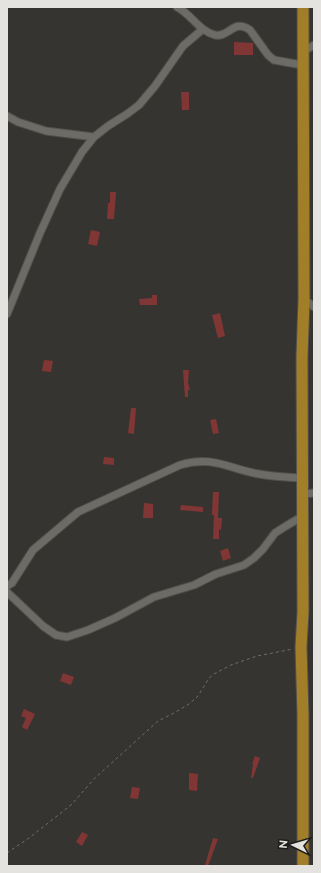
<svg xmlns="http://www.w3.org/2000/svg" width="321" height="873" font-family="Raleway,sans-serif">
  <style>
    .building { fill: #803634 }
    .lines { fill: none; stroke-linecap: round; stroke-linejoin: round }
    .street-casing { stroke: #51504c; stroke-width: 9 }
    .primary-casing { stroke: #51504c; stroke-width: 13 }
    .path { stroke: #6f6e6a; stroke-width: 1; stroke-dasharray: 3 3; stroke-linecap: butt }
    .street { stroke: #6d6b66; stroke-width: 7 }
    .primary { stroke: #a27e29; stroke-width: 11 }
  </style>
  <rect width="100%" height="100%" fill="#363430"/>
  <!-- building -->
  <path class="building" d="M 234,42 L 253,43 L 253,55 L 234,55 Z
    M 181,92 L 189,92 L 189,110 L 182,110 Z
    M 110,192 L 116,192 L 114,219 L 107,219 L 108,203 L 110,203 Z
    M 91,230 L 100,232 L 97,246 L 88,244 Z
    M 152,295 L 157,295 L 157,305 L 140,305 L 139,299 L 152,298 Z
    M 220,313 L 225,336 L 218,338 L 212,315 Z
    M 44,360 L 53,361 L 51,372 L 42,371 Z
    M 183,370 L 189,370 L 188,383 L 190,390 L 188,390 L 188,397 L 185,397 Z
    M 131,408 L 136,408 L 134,434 L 128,433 Z
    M 216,419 L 219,433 L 213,434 L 210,420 Z
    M 104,457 L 114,458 L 114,465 L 103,464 Z
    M 213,492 L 219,492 L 218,518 L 222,518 L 221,530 L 219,529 L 219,539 L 213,539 L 214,515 L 212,515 L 212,512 Z
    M 144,503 L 153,504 L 153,518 L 143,518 Z
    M 181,505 L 203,507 L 203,512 L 180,510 Z
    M 228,548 L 231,558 L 223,561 L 220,551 Z
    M 63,673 L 74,677 L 71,685 L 60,681 Z
    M 24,709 L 35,714 L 27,730 L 22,727 L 26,718 L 21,716 Z
    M 255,756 L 260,758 L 253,778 L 251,778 L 253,764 L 252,764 Z
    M 189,773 L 198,774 L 197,791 L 189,790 Z
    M 132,787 L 140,788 L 138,799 L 130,798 Z
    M 82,832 L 88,835 L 82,846 L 76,842 Z
    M 213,838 L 218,839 L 208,866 L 205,865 Z"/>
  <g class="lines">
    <!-- street casing -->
    <g class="street-casing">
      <path id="street" d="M 177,7 C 191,14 199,31 215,35 C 229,38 234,18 250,30 L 268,55 L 274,60 L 302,65
        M 302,52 L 314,45
        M 7,116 L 18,122 L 46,131 L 94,137
        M 304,299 L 314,307
        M 7,314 L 40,233 L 60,189 L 82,152 L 94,137 L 108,126 L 127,114 L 139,105 L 155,86 L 183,46 L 203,29
        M 303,494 L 314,493
        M 7,586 L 12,583 L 33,550 L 78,512 L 180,465 C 213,455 229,469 259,474 C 274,477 288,477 303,478
        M 7,592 L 43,626 L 56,635 L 67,637 L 88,630 L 115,618 L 154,597 L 194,585 L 216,574 L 244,565 L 254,558 L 263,549 L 275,533 L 286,526 L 303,516"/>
    </g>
    <!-- primary casing -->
    <g class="primary-casing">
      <path id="primary" d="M 303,7 L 304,299 L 302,357 L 303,612 L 301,647 L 303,715 L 303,866"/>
    </g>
    <!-- path -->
    <path class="path" d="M 7,853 L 29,838 L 71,805 L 95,778 L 158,721 L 174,713 L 189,704 L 198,696 L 209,678 L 214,674 L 231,665 L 257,656 L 293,649"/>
    <!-- street -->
    <use href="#street" class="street"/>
    <!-- primary -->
    <use href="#primary" class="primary"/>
  </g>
  <!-- border -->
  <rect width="321" height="873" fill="none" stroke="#e4e3e0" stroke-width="16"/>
  <!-- north arrow -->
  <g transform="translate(293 845) rotate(275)" stroke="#1d1c1a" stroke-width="3" paint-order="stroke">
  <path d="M0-3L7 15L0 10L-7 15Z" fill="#e4e3e0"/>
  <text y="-6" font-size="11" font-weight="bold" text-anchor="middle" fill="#e4e3e0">N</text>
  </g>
</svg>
